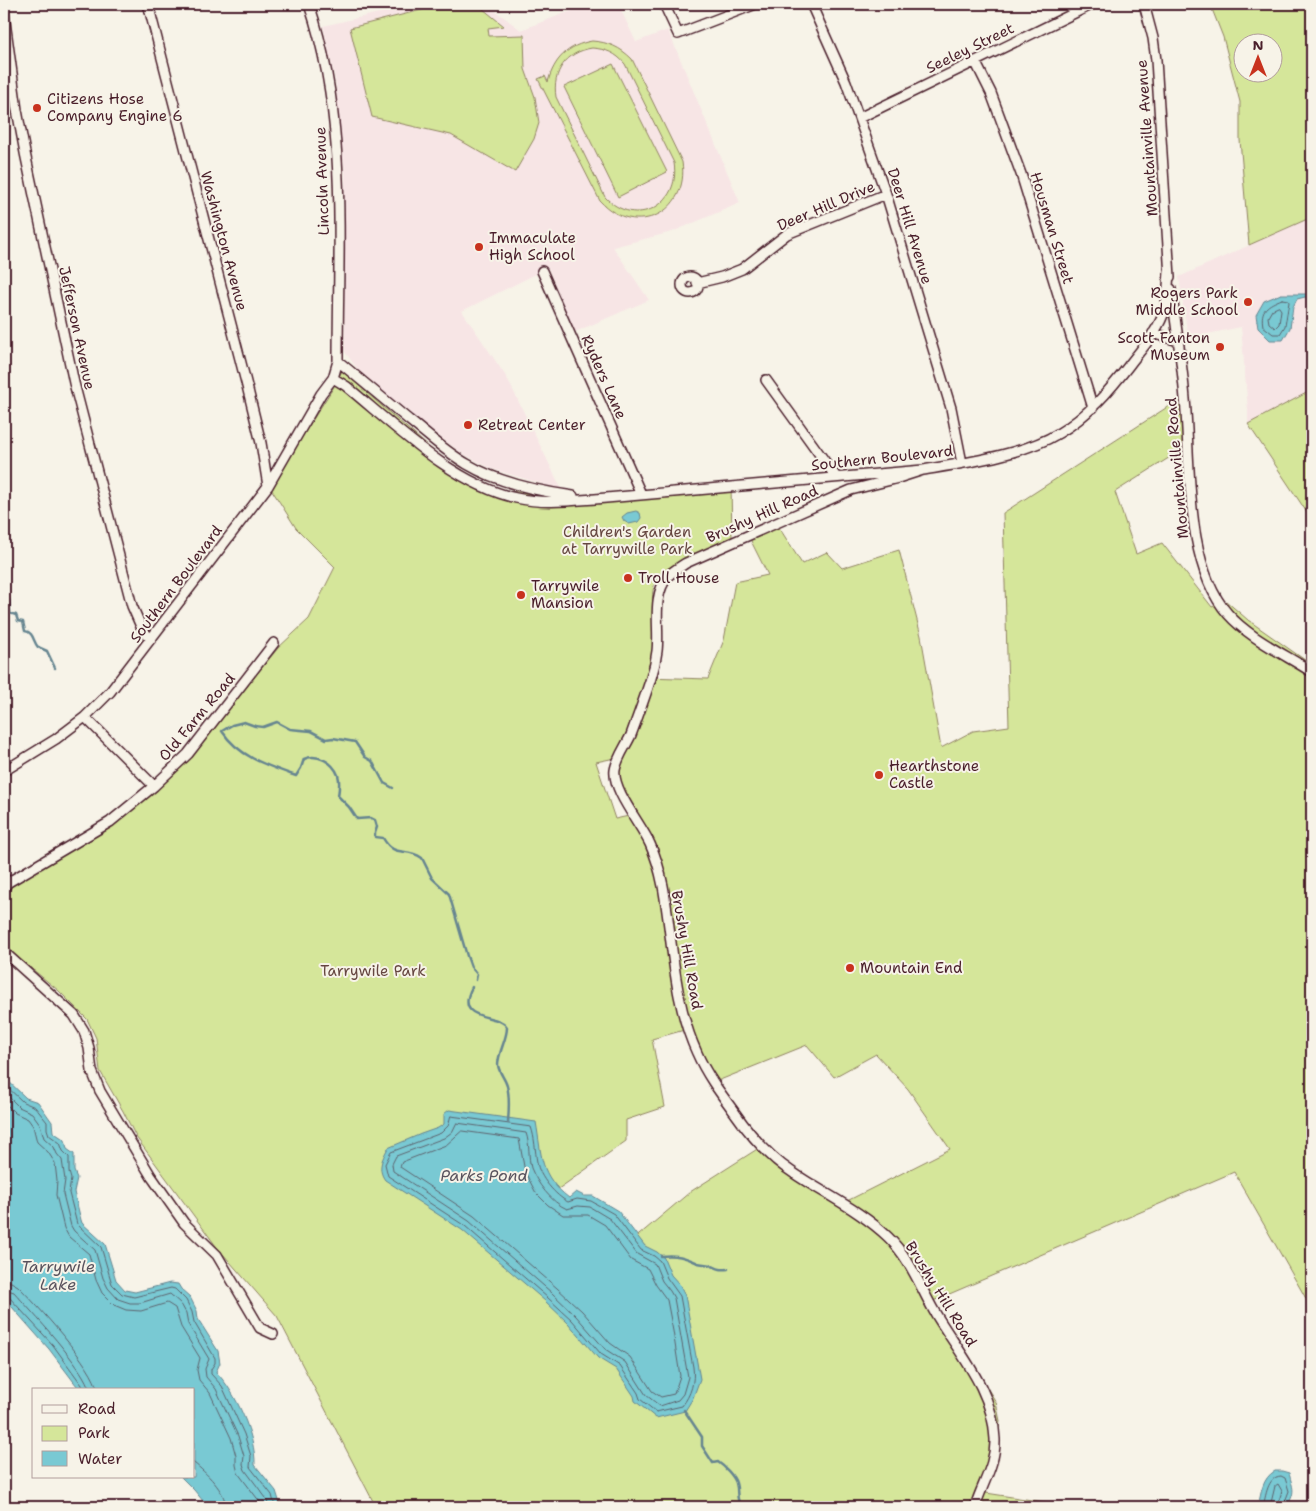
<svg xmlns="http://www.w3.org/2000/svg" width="1316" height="1511" font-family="'Shantell Sans',sans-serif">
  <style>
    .built { fill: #f7e5e5 }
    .green { fill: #d5e69a; stroke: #908262; fill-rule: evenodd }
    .water { fill: #79c9d3; stroke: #668590 }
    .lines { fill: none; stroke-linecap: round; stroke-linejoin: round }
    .shore { stroke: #5d636e; stroke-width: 1 }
    .stream { stroke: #668590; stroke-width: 2.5 }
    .minor-casing { stroke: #4a1f2b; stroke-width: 12 }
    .minor { stroke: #f7f3e8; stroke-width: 9 }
    .poi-dot { fill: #c8321e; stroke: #f7f3e8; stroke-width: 2 }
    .labels { text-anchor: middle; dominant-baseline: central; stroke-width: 4; stroke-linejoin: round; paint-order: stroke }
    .street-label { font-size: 15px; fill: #4a1f2b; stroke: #f7f3e8 }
    .poi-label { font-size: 15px; fill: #4a1f2b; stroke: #f7f3e8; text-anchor: start }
    .park-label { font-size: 15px; fill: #664741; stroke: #f7f3e8 }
    .water-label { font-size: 16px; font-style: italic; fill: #58525d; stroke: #f7f3e8 }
  </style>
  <rect width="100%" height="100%" fill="#f7f3e8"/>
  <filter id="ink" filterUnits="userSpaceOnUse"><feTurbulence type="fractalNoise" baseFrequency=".02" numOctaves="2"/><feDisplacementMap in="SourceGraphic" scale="10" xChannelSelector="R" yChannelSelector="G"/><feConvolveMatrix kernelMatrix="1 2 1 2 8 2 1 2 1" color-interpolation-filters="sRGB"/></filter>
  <g filter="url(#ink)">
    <!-- built -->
    <path class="built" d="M 418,4 L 486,4 L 521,30 L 589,4 L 618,4 L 636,42 L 668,30 L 740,203 L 672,232 L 613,247 L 649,300 L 575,332 L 548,268 L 462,311 L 507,378 L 562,490 L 492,469 L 463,454 L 428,428 L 359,371 L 345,352 L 344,247 L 345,175 L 335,79 L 323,26 Z
      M 1312,217 L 1312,390 L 1248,424 L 1248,410 L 1241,327 L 1188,338 L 1179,277 Z"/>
    <!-- green -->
    <path class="green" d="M 445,4 L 477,4 L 504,26 L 488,28 L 489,36 L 524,35 L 525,69 L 535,97 L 539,123 L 534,139 L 515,172 L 451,135 L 372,117 L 350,28 Z
      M 1210,4 L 1312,4 L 1312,217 L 1249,245 L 1240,140 L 1240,102 L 1223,37 ZM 1244,42 L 1274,42 L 1274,72 L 1244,72 Z
      M 592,41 C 608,42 620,47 632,59 L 682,162 C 690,213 635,239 600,201 L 538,79 L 545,76 L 548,82 C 554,59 568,45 592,41 ZM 592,48 C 606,49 616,53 625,64 L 674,163 C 681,206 635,229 605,197 L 556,97 C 552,72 566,52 592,48 Z
      M 613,64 L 667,172 L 618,197 L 564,87 Z
      M 342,371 L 438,455 L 485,484 L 509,491 L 554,496 L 645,492 L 731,485 L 732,539 C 712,548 678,559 662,573 C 645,587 656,618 655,636 C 655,650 649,664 646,677 L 708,679 L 724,640 L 735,582 L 768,575 L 747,533 L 775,521 L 802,564 L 827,552 L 842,568 L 899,550 L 921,636 L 941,748 L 973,731 L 1009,726 L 1003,513 L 1183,397 L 1186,447 L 1115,492 L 1136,554 L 1162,543 L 1212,607 L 1226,601 L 1248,620 L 1312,665 L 1312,1309 L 1234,1172 L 933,1301 L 996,1402 L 1000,1421 L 997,1443 L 986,1493 L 1077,1507 L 376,1507 L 277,1316 L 216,1246 L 136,1137 L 123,1111 L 100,1071 L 96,1038 L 87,1019 L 59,991 L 4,946 L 4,889 L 83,841 L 150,785 L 210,729 L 240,695 L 278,648 L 309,619 L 335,567 L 296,528 L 270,487 L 333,388 ZM 615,758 L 629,816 L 615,819 L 596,762 ZM 688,1029 L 715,1082 L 807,1045 L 834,1077 L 876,1054 L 908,1089 L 950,1149 L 845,1202 L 771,1154 L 762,1146 L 690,1192 L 633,1240 L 554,1192 L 626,1141 L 626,1120 L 665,1107 L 652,1039 Z
      M 1312,390 L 1312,520 L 1248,424 Z"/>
    <!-- water -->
    <path class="water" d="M 1281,294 L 1312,294 L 1312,299 L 1305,297 L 1297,299 L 1293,307 L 1290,328 L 1283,340 L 1270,340 L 1258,328 L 1256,315 L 1264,301 Z
      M 636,511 L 640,513 L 641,518 L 638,522 L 629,524 L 624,521 L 622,517 L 627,513 Z
      M 4,1077 L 26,1098 L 38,1102 L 52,1122 L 53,1132 L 65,1140 L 67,1149 L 74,1154 L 74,1171 L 77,1178 L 74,1192 L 81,1220 L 82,1223 L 105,1244 L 116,1280 L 125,1290 L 135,1292 L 170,1283 L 178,1284 L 181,1289 L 190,1297 L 197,1311 L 198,1319 L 218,1351 L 220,1363 L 216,1372 C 236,1392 256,1437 255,1465 L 276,1491 L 281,1507 L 208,1507 L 194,1490 L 181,1477 L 194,1477 L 194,1390 L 80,1390 L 49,1349 L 4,1298 Z
      M 449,1110 L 536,1122 C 542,1156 539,1175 569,1198 L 576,1192 L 584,1196 L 593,1196 L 618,1211 L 645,1246 L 657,1252 L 664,1258 L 671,1275 L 680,1285 L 685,1295 L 700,1379 L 693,1398 L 685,1411 L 656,1418 L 635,1401 L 634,1396 L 616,1369 L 598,1358 L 568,1323 L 545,1301 L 462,1230 L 385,1180 C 377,1169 382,1159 388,1148 L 421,1134 L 438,1128 L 444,1124 L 444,1114 Z
      M 1275,1471 L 1282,1471 L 1289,1473 C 1293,1490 1296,1490 1287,1507 L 1258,1507 C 1261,1494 1262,1478 1275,1471 Z"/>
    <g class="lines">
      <!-- shore -->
      <path class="shore" d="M 1282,299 L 1288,300 L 1289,302 L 1285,326 L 1280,334 L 1273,334 L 1263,326 C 1260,309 1267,305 1282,299 Z
        M 1279,307 L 1281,310 L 1279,324 L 1275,328 L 1269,323 L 1268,317 L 1272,310 Z
        M 4,1084 L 23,1102 L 35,1107 L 47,1122 L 47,1129 L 49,1135 L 60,1143 L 63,1151 L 69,1157 L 69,1172 L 71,1179 L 69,1193 L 77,1224 L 101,1247 L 112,1284 L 122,1294 L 134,1297 L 171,1288 L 175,1289 L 186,1300 L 192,1312 L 194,1322 L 215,1358 L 215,1363 L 211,1369 L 211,1374 L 222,1386 L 244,1434 L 251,1456 L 250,1467 L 272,1495 L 275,1507
        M 4,1092 L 19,1107 L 32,1113 L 40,1124 L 44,1138 L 54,1147 L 57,1154 L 62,1160 L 65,1180 L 63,1194 L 71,1226 L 74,1231 L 95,1250 L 103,1278 L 108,1288 L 118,1299 L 130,1303 L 140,1303 L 170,1294 L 181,1304 L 186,1313 L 188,1324 L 209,1359 L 205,1369 L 206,1377 L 216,1389 L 238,1436 L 244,1456 L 243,1464 L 245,1470 L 266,1498 L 269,1507
        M 4,1102 L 15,1113 L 28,1119 L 33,1126 L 37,1142 L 48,1152 L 55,1163 L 57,1181 L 56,1195 L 64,1228 L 69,1237 L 89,1254 L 96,1280 L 102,1293 L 114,1305 L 126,1310 L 141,1311 L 167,1303 L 175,1308 L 181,1327 L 200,1358 L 197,1370 L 199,1380 L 210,1393 L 231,1438 L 236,1456 L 236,1465 L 238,1473 L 260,1502 L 261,1507
        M 451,1116 L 531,1127 C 535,1138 535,1151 537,1162 C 539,1177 556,1196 568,1202 L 577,1199 L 591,1201 L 614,1214 L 641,1250 L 654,1256 L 660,1261 L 667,1278 L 680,1296 L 693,1367 C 695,1381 691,1395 682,1406 L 656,1412 L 640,1399 L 638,1393 L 620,1366 L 601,1354 L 572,1320 L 548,1298 L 465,1226 L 388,1176 L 385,1164 L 391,1152 L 441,1133 L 448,1126 Z
        M 457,1123 L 526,1133 C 530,1144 528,1157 531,1168 C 537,1183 551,1202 567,1209 L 578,1206 L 590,1207 L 610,1219 L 637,1254 L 655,1264 L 662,1281 L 670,1291 L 674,1298 L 688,1377 L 683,1394 L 678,1400 L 660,1406 L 646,1395 L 625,1362 L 605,1349 L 576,1316 L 552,1293 L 469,1221 L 393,1171 L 392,1164 L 396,1156 L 444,1138 L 452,1132 Z
        M 462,1131 L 519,1139 L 525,1172 L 536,1193 L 548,1205 L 563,1215 L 588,1215 L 605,1225 L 631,1260 L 648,1269 L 656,1285 L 667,1300 L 673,1331 L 680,1376 L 674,1394 L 661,1397 L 652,1391 L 630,1357 L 610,1343 L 582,1311 L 557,1288 L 474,1216 L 400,1167 L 402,1162 L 446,1145 Z
        M 4,1281 L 11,1282 L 18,1286 C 35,1303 96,1369 97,1390
        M 4,1289 L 14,1292 C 29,1309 88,1372 89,1390
        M 4,1295 L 9,1297 L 53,1345 L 82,1385 L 83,1390
        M 194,1463 C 206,1473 225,1490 226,1507
        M 1263,1507 C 1266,1496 1267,1477 1281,1476 L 1285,1478 L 1289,1491 L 1283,1507
        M 1270,1507 L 1275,1486 L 1278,1484 L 1282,1491 L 1277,1507"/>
      <!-- stream -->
      <path class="stream" d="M 4,598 L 9,600 L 10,613 L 16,615 L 18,621 L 23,622 L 25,631 C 34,632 33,642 38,647 L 47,651 L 55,668
        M 393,788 L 384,783 L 372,761 L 365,757 L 355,742 L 333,738 L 326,739 L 311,731 L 290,729 L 277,722 L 263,727 L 255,726 L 244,722 L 232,725 L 222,731 C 239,757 268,766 296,776 L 301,768 L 304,759 C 317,753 333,762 338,775 C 340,781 339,790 338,796 L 349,807 L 357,819 L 371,818 L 375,820 L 377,827 L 375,833 L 375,837 L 383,838 C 395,859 405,846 422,858 L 432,878 L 449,894 L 467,956 L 471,967 L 477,974 L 476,980
        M 472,987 C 453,1024 499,1012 507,1027 C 507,1040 498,1052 498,1065 C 499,1073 505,1078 507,1086 C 510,1097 509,1110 508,1122
        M 661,1256 C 676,1254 685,1257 698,1263 C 702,1264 706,1264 710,1265 C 718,1268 718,1270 728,1269
        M 684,1410 L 702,1437 L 702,1446 L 713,1463 L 718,1462 C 724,1466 734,1476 736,1483 C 739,1493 735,1497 741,1507"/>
      <!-- minor casing -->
      <g class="minor-casing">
        <path id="minor" d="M 148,4 L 248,390 L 261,443 L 268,486
          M 664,4 L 678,34 L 756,4
          M 811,4 L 846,82 L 886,194 L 951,408 L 962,463
          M 1144,4 L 1153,38 L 1156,60 L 1170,277
          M 4,14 L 17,110 L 25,153 L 74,383 L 132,606 L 143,631 L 151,639
          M 975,61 L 991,93 L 1021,174 L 1093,408
          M 859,118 L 1093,4
          M 542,271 L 641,494
          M682 285a8 8 0 1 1 16 0a8 8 0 1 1-16 0Z
          M 697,283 L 722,277 L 742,269 L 787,234 L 886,194
          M 1171,289 C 1176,326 1182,362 1185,399 C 1191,463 1184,564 1228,614 C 1249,638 1286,655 1312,672
          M 1153,333 L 1178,341
          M 338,361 C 361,380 385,400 409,420 C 428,435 446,452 467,464 C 499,483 537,491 573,496
          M 333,378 L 346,386 C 395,426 453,484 516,498 C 542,504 569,501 595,499 L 923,470 C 965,463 1023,455 1059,433 C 1088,416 1110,390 1130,364 C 1143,347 1159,330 1165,309 C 1168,297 1168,284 1169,271
          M 766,380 L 836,477
          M 923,470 L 895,479 L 851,490 L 686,563 C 680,567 673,571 668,576 C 651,597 660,627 657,651 C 656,660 654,669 651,678 C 645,697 638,716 631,735 C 626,746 617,758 615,770 C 612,790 641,824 650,844 C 656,857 660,871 663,886 C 673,940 673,1002 697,1053 C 706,1074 721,1094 735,1113 C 751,1136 769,1157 792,1172 C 824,1194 860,1210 888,1237 C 909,1257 920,1286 934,1311 C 958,1352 993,1389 995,1439 C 996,1464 982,1484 975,1507
          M 85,717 L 154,786
          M 4,771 L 56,739 L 85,717 L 110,692 L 268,486 L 321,394 L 333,378 L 338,361 C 338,241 348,119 309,4
          M 4,889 L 7,883 L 110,822 L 154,786 L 188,754 L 274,643
          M 4,952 L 74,1015 L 84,1031 L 89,1048 L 92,1071 L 100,1091 L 151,1176 L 184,1223 L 217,1255 L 260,1328 L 273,1334"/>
      </g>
      <!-- minor -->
      <use href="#minor" class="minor"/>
    </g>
  </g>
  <!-- markers -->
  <g class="poi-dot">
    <circle cx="37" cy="108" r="5"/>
    <circle cx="479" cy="247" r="5"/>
    <circle cx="1248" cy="302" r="5"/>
    <circle cx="1220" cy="347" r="5"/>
    <circle cx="468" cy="425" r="5"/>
    <circle cx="628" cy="578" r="5"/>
    <circle cx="521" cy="595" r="5"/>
    <circle cx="879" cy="775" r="5"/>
    <circle cx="850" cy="968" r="5"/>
  </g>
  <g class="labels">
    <!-- street labels -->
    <g class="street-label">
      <text transform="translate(970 48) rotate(-26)">Seeley Street</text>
      <text transform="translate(1147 138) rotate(-94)">Mountainville Avenue</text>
      <text transform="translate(322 181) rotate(-92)">Lincoln Avenue</text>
      <text transform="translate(826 206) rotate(-23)">Deer Hill Drive</text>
      <text transform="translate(910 226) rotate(73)">Deer Hill Avenue</text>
      <text transform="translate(1052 228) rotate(73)">Housman Street</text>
      <text transform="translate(224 241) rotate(75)">Washington Avenue</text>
      <text transform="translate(77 328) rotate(78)">Jefferson Avenue</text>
      <text transform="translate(604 377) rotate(66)">Ryders Lane</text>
      <text transform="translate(882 458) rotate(-6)">Southern Boulevard</text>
      <text transform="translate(1177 468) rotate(-95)">Mountainville Road</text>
      <text transform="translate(762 514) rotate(-24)">Brushy Hill Road</text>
      <text transform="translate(176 584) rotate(-53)">Southern Boulevard</text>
      <text transform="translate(197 717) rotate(-50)">Old Farm Road</text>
      <text transform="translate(687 950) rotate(80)">Brushy Hill Road</text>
      <text transform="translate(941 1294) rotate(58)">Brushy Hill Road</text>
    </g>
    <!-- poi labels -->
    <g class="poi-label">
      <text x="47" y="99">Citizens Hose<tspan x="47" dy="17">Company Engine 6</tspan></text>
      <text x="489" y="238">Immaculate<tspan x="489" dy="17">High School</tspan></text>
      <text x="1238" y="293" text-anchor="end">Rogers Park<tspan x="1238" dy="17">Middle School</tspan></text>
      <text x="1210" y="338" text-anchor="end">Scott Fanton<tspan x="1210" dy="17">Museum</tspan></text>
      <text x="478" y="425">Retreat Center</text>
      <text x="638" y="578">Troll House</text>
      <text x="531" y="586">Tarrywile<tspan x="531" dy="17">Mansion</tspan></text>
      <text x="889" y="766">Hearthstone<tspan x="889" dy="17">Castle</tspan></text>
      <text x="860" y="968">Mountain End</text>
    </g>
    <!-- park labels -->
    <g class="park-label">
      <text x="627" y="532">Children's Garden<tspan x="627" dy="17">at Tarrywille Park</tspan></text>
      <text x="373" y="971">Tarrywile Park</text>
    </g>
    <!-- water labels -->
    <g class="water-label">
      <text x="484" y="1175">Parks Pond</text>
      <text x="58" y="1266">Tarrywile<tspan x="58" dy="18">Lake</tspan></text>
    </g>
  </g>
  <!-- margin -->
  <rect width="1316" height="1511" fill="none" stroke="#f7f3e8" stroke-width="20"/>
  <rect x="10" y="10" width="1296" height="1491" fill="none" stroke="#4a1f2b" stroke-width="2" filter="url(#ink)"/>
  <!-- legend -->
  <rect x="32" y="1388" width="162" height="90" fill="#f7f3e8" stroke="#b29e9c"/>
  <rect x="42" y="1405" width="25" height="8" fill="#f7f3e8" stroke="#b29e9c"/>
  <text x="78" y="1414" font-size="15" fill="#4a1f2b">Road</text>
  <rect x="42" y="1426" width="25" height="15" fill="#d5e69a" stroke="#b29e9c"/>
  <text x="78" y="1438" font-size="15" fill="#4a1f2b">Park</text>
  <rect x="42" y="1451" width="25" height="15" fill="#79c9d3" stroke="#b29e9c"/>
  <text x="78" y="1464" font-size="15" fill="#4a1f2b">Water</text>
  <!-- north arrow -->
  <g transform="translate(1258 58)"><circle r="24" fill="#f7f3e8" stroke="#b29e9c"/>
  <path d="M0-4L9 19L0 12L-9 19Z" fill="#c8321e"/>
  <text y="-8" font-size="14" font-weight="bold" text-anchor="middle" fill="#4a1f2b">N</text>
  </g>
</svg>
